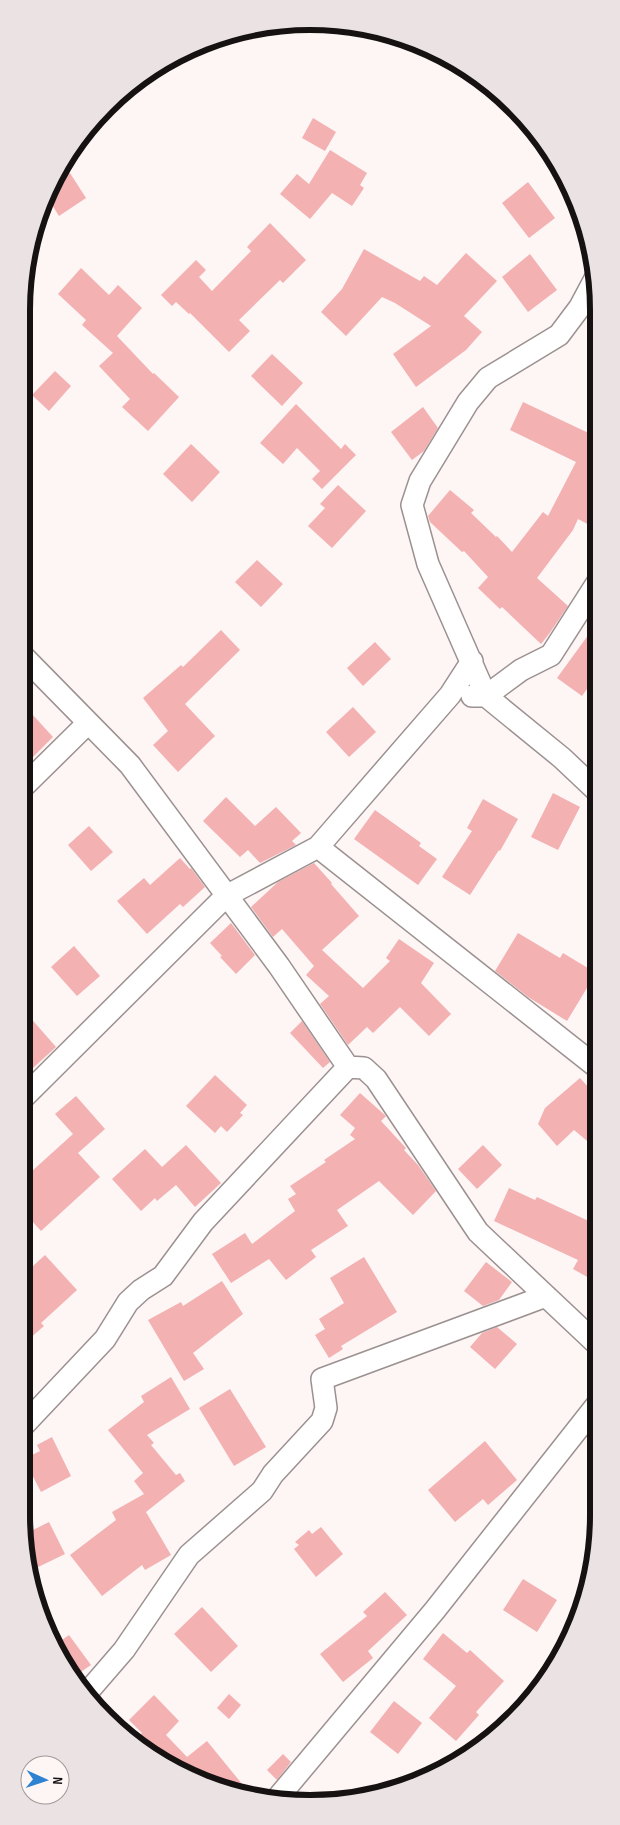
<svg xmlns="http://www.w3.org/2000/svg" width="620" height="1825" font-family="'Sofia Sans Condensed',sans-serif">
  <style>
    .building { fill: #f3b1b2 }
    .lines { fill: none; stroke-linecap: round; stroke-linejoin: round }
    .minor-casing { stroke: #9c9191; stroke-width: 24 }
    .minor { stroke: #fff; stroke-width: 21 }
    .rim { fill: none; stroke: #161212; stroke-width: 6 }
  </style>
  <rect width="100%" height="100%" fill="#fef5f5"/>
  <!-- building -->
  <path class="building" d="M 313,118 L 336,132 L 325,151 L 302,138 Z
    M 330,150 L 367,173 L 360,185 L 364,188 L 352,206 L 332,193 L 310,219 L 280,194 L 297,174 L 309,184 Z
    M 70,173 L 86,198 L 59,216 L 49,200 L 57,182 Z
    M 528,182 L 555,218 L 529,238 L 502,203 Z
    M 270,223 L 306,260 L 283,283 L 280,280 L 239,320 L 250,331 L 229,352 L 190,313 L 189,314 L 176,302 L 172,306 L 161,295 L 196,260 L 206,270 L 199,277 L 212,291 L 251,251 L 247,247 Z
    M 364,249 L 420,281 L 424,276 L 437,285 L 466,253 L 497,281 L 464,316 L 482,332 L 466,350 L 416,387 L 393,354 L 431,326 L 395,303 L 382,297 L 346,336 L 321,312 L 342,289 Z
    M 530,254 L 557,290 L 528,312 L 502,277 Z
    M 81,268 L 109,295 L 118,285 L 142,308 L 117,336 L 153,374 L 154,373 L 179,397 L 148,431 L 122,407 L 130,399 L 99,366 L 113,353 L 82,325 L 86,320 L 58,294 Z
    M 272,354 L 303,383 L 282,406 L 251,376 Z
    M 55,371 L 71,386 L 49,411 L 32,395 Z
    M 523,402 L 597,437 L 597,529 L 578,519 L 573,530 L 537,578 L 568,606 L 549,634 L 541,644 L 502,607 L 500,609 L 478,588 L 488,577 L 464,551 L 462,552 L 430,522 L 428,516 L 450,490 L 474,510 L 471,513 L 496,537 L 497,536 L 512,552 L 543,512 L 548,516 L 576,462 L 510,430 Z
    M 296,404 L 341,449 L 345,444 L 356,455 L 322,489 L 312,479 L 320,471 L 297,448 L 283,464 L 260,443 Z
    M 423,407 L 438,428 L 424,451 L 412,460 L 391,432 Z
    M 191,444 L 220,472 L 192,502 L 163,474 Z
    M 338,485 L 366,511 L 332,548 L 308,526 L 325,508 L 320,504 Z
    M 257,560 L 283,584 L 261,607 L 235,582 Z
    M 597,623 L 597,675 L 582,696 L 557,678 Z
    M 221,630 L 240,650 L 185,704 L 215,736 L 178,772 L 153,745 L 168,731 L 143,698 L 181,665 L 183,667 Z
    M 375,642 L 391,659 L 363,686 L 347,668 Z
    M 21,702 L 53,737 L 21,769 Z
    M 353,707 L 376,732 L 349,757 L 326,732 Z
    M 553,793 L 580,807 L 558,850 L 531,837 Z
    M 226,797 L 255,826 L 276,807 L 301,833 L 292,841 L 296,845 L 260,863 L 248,850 L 240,857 L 203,821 Z
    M 483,799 L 518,819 L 500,851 L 499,850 L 470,895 L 442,877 L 472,831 L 467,828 Z
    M 375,810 L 421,843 L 419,846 L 437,859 L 418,885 L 354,839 Z
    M 89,826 L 113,852 L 91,871 L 68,845 Z
    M 180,858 L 190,869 L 191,868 L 205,887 L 183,907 L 180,904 L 147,934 L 117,901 L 144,878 L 150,885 Z
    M 314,863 L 332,883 L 331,884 L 359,916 L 322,950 L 363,988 L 390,961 L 386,958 L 399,939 L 434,963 L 421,983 L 451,1014 L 429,1036 L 400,1007 L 373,1033 L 367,1027 L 348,1045 L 320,1004 L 329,996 L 306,975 L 314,966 L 282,929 L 273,937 L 251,907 L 278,882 Z
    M 231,923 L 255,955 L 236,974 L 220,957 L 222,956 L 210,943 Z
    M 518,933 L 560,958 L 563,953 L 596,973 L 567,1021 L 528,997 L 495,971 Z
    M 74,946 L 100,976 L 77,996 L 51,967 Z
    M 21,1007 L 56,1047 L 21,1079 Z
    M 302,1021 L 330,1062 L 323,1068 L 290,1033 Z
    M 215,1075 L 247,1105 L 240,1113 L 243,1115 L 227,1132 L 221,1126 L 215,1133 L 186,1106 Z
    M 580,1078 L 598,1098 L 598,1150 L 574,1130 L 557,1146 L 538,1124 L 545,1108 Z
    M 360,1093 L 386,1116 L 381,1121 L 406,1148 L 404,1150 L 418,1165 L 436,1191 L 413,1215 L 379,1181 L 337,1210 L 348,1226 L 311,1250 L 316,1257 L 286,1280 L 269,1259 L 231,1283 L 212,1254 L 245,1233 L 252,1244 L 295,1211 L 288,1199 L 296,1194 L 290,1186 L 326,1162 L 324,1160 L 355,1139 L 350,1135 L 355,1128 L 340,1115 Z
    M 76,1096 L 105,1129 L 78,1153 L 100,1177 L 41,1231 L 21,1209 L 21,1181 L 73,1134 L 55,1114 Z
    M 186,1145 L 221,1183 L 195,1207 L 176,1185 L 157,1201 L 155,1198 L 141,1211 L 112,1179 L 145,1149 L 162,1167 Z
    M 483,1145 L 502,1165 L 477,1189 L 458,1169 Z
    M 509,1188 L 535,1200 L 537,1197 L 593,1223 L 589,1231 L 598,1236 L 598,1283 L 573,1269 L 578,1260 L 494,1221 Z
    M 45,1255 L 77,1290 L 41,1323 L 44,1326 L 21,1346 L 21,1277 Z
    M 364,1257 L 397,1312 L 341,1346 L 343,1349 L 329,1358 L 315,1335 L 325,1329 L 319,1319 L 344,1303 L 330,1278 Z
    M 486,1262 L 512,1282 L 499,1300 L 483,1306 L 464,1291 Z
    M 222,1281 L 243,1314 L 193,1353 L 204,1369 L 184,1381 L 148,1320 L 181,1302 L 183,1306 Z
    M 497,1327 L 517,1344 L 495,1369 L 470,1347 L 482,1333 Z
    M 171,1377 L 190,1409 L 147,1435 L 154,1443 L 151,1445 L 176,1475 L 180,1473 L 185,1481 L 146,1512 L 171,1555 L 145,1570 L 142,1565 L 102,1596 L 70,1555 L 116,1520 L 112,1512 L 144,1494 L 134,1481 L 143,1473 L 108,1430 L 144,1402 L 141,1396 Z
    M 230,1389 L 266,1447 L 234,1466 L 199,1408 Z
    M 52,1437 L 71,1476 L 41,1492 L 24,1459 L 40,1451 L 37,1445 Z
    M 485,1441 L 517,1480 L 488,1505 L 483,1499 L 455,1522 L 428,1490 Z
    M 49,1522 L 65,1554 L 32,1570 L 25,1534 Z
    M 321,1527 L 343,1554 L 316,1577 L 294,1549 L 299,1545 L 295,1542 L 309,1530 L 312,1534 Z
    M 523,1579 L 557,1600 L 537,1632 L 503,1610 Z
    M 385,1592 L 407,1615 L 368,1651 L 373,1658 L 343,1682 L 320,1654 L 367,1616 L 363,1612 Z
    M 202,1607 L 238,1646 L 211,1672 L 174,1634 Z
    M 443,1633 L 467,1653 L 470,1650 L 504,1681 L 476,1712 L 479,1715 L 456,1741 L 429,1718 L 456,1686 L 423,1659 Z
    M 69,1635 L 91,1665 L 75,1676 L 55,1645 Z
    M 229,1694 L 241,1705 L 229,1719 L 217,1708 Z
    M 154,1695 L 179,1721 L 166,1735 L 187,1757 L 207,1741 L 251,1795 L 182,1774 L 136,1739 L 142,1733 L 129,1720 Z
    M 394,1701 L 422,1723 L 398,1754 L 370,1732 Z
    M 283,1754 L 291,1762 L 277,1780 L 267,1770 Z"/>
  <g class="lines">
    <!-- minor casing -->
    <g class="minor-casing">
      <path id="minor" d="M 596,277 L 580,307 L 559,335 L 488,378 L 468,402 L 420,481 L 412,505 L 428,564 L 486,696 L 562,758 L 597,791
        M 21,654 L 130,765 L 279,966 L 348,1067
        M 472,696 L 486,696 L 521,670 L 551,655 L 597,583
        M 21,789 L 88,723
        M 318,847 L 598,1068
        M 21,1100 L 226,896 L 318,847 L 450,695 L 472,661
        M 21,1428 L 105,1339 L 128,1302 L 141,1290 L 163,1276 L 203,1222 L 348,1067 L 364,1068 L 376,1079 L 478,1232 L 598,1345
        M 86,1694 L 124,1650 L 189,1555 L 262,1491 L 273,1474 L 322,1421 L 326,1408 L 322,1379 L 546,1296
        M 275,1801 L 435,1610 L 599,1402"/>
    </g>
    <!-- minor -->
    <use href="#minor" class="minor"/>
  </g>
  <!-- crop -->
  <path d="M0 0H620V1825H0ZM310 30H310A280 280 0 0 1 590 310V1515A280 280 0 0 1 310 1795H310A280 280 0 0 1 30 1515V310A280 280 0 0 1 310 30Z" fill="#ebe3e3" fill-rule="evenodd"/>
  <path class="rim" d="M310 30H310A280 280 0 0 1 590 310V1515A280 280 0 0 1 310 1795H310A280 280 0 0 1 30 1515V310A280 280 0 0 1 310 30Z"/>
  <!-- north arrow -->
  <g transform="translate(45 1780) rotate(93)"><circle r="24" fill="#fef5f5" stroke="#a19a9a"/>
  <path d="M0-4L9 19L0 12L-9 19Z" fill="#2d83d2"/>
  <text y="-8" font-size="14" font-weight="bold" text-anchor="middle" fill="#161212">N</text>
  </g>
</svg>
